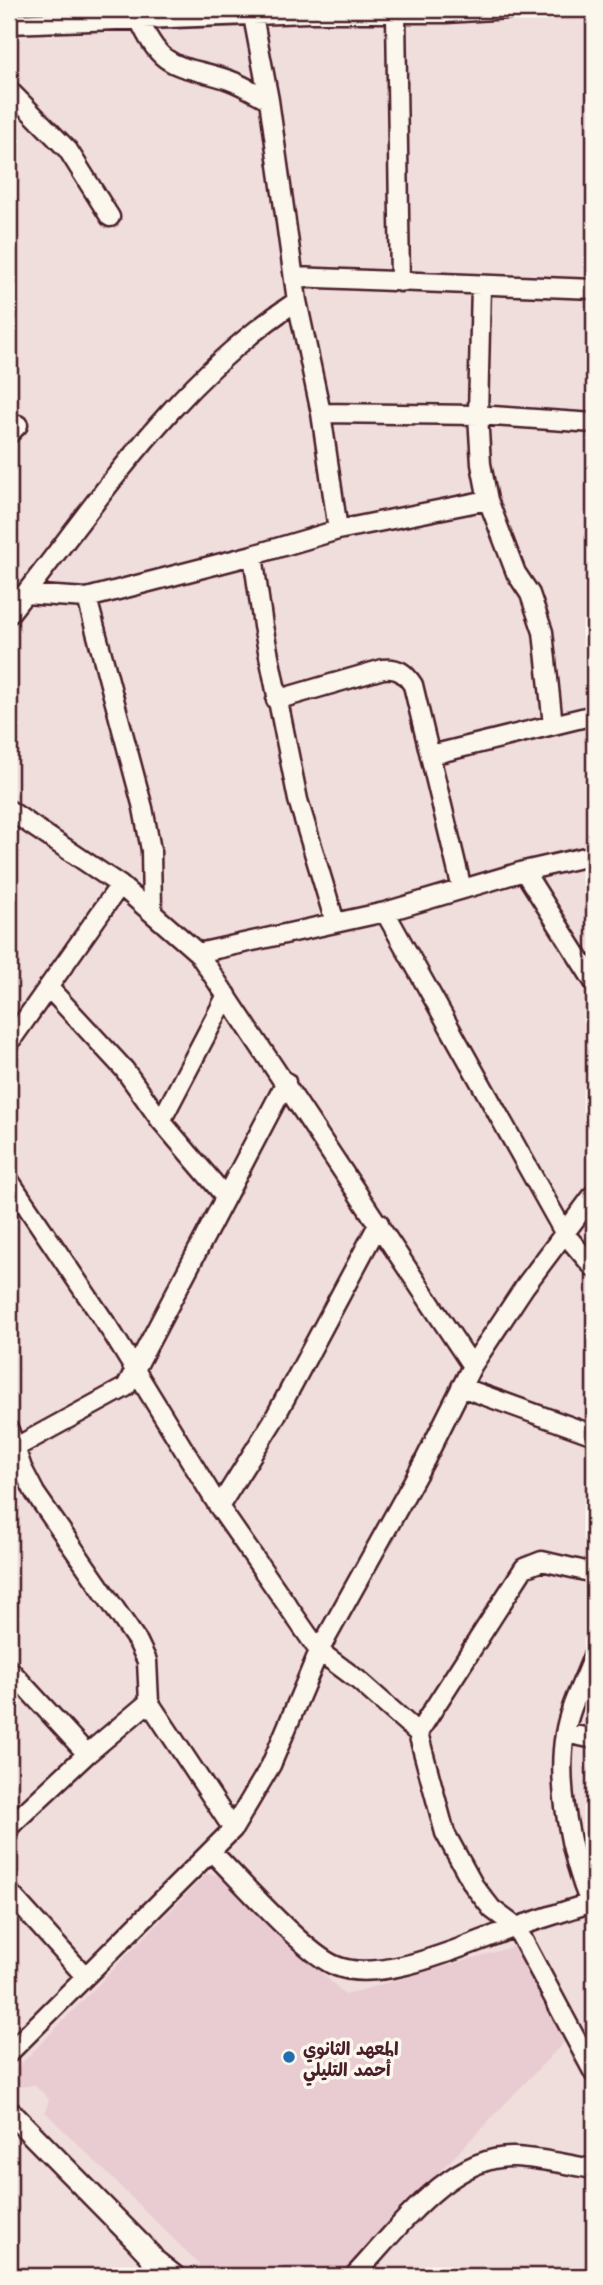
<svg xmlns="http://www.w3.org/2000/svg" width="603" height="2285" font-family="'Playpen Sans','Playpen Sans Arabic',sans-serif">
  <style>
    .built { fill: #e9ccd1 }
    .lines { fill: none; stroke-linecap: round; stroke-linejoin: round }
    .minor-casing { stroke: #4a1f2b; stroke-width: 23 }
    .tertiary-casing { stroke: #4a1f2b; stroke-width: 26 }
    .minor { stroke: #fbf7ec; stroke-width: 18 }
    .tertiary { stroke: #fbf7ec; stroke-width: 21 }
    .poi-dot { fill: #1f6fb2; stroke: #fbf7ec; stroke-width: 2.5 }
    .labels { text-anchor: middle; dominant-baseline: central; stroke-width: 7; stroke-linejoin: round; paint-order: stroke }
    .poi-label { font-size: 18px; font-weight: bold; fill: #4a1f2b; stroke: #fbf7ec; text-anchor: start }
  </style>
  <rect width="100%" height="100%" fill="#f0dedc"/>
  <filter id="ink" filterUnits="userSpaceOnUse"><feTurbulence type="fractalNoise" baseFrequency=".0143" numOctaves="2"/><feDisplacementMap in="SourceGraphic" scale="14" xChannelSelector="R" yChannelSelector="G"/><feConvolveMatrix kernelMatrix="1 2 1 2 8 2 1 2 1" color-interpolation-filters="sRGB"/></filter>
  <g filter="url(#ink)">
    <!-- built -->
    <path class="built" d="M 206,1874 L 222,1875 L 345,1995 L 515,1946 L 569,2037 L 340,2276 L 211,2276 L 45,2112 L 49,2099 L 34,2085 L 20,2087 L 9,2076 Z"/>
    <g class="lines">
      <!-- minor casing -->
      <g class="minor-casing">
        <path id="minor" d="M 396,14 L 400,282
          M 139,19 C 163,74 179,63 229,80 C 243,85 256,93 269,100
          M 9,24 L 308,13 L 446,13 L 509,9
          M 9,90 L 68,150 L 110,217
          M 294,277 L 594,289
          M 481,285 L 478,415 L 481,464 L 488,500 L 516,573 L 530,594 L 543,632 L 553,725
          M 297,301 L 321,413 L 338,530 L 253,555 L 263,626 L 298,800 L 335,922
          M 321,413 L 478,415 L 594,423
          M 9,434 L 18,425
          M 338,530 L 488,500
          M 24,594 L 87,598 L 143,808 L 151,850 L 152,911
          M 87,598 L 253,555
          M 9,614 C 99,502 174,381 297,301 L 269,100 L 253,16
          M 276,700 L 383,669 C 398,667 405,673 413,685 L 462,889
          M 431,755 L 594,715
          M 9,810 L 120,885 L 198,953 L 472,1366
          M 524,871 L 594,982
          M 385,912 L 565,1234 L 594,1268
          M 198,953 L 385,912 L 524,871 L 594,855
          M 48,987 L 124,1069 L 161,1121 L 224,1195
          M 9,1043 L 120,885
          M 161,1121 L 227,995
          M 9,1180 L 113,1334 L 219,1507 L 319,1651 L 358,1680 L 418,1733 L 445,1833 L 474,1886 L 492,1909 L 516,1927
          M 461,1387 L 594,1435
          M 9,1430 L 22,1468 L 35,1493 L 138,1642 L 147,1661 L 149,1702 L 233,1829
          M 9,1451 L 126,1387 L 286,1082
          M 219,1507 L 273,1421 L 379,1223
          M 594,1653 C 585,1679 569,1707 565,1734 C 556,1784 571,1857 590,1903 L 594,1903
          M 9,1669 L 87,1754
          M 418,1733 L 524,1568 L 542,1561 L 594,1573
          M 565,1733 L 594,1739
          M 9,1827 L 87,1754 L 149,1702
          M 211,1851 C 238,1878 305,1954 336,1966 C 382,1985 470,1943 516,1927
          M 9,1892 L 84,1975
          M 594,1909 L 590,1903 L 516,1927 L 594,2073
          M 9,2053 L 233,1829 L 271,1765 L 319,1651 L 425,1460 L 472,1366 L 525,1286 L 594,1194
          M 151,2256 L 176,2276
          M 354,2276 C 395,2233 449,2155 514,2157 C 540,2158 568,2165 594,2169"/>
      </g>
      <!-- tertiary casing -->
      <g class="tertiary-casing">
        <path id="tertiary" d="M 9,2111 L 138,2242 L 151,2256 L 157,2276"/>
      </g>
      <!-- minor -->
      <use href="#minor" class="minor"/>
      <!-- tertiary -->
      <use href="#tertiary" class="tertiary"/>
    </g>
  </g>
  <!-- markers -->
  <circle class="poi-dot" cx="289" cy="2057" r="7"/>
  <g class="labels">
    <!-- poi labels -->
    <g class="poi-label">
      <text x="303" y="2047">المعهد الثانوي<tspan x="303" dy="21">أحمد التليلي</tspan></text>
    </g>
  </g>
  <!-- margin -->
  <rect width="603" height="2285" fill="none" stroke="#fbf7ec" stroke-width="35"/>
  <rect x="18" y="18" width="568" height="2250" fill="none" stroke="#4a1f2b" stroke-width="2.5" filter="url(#ink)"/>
</svg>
